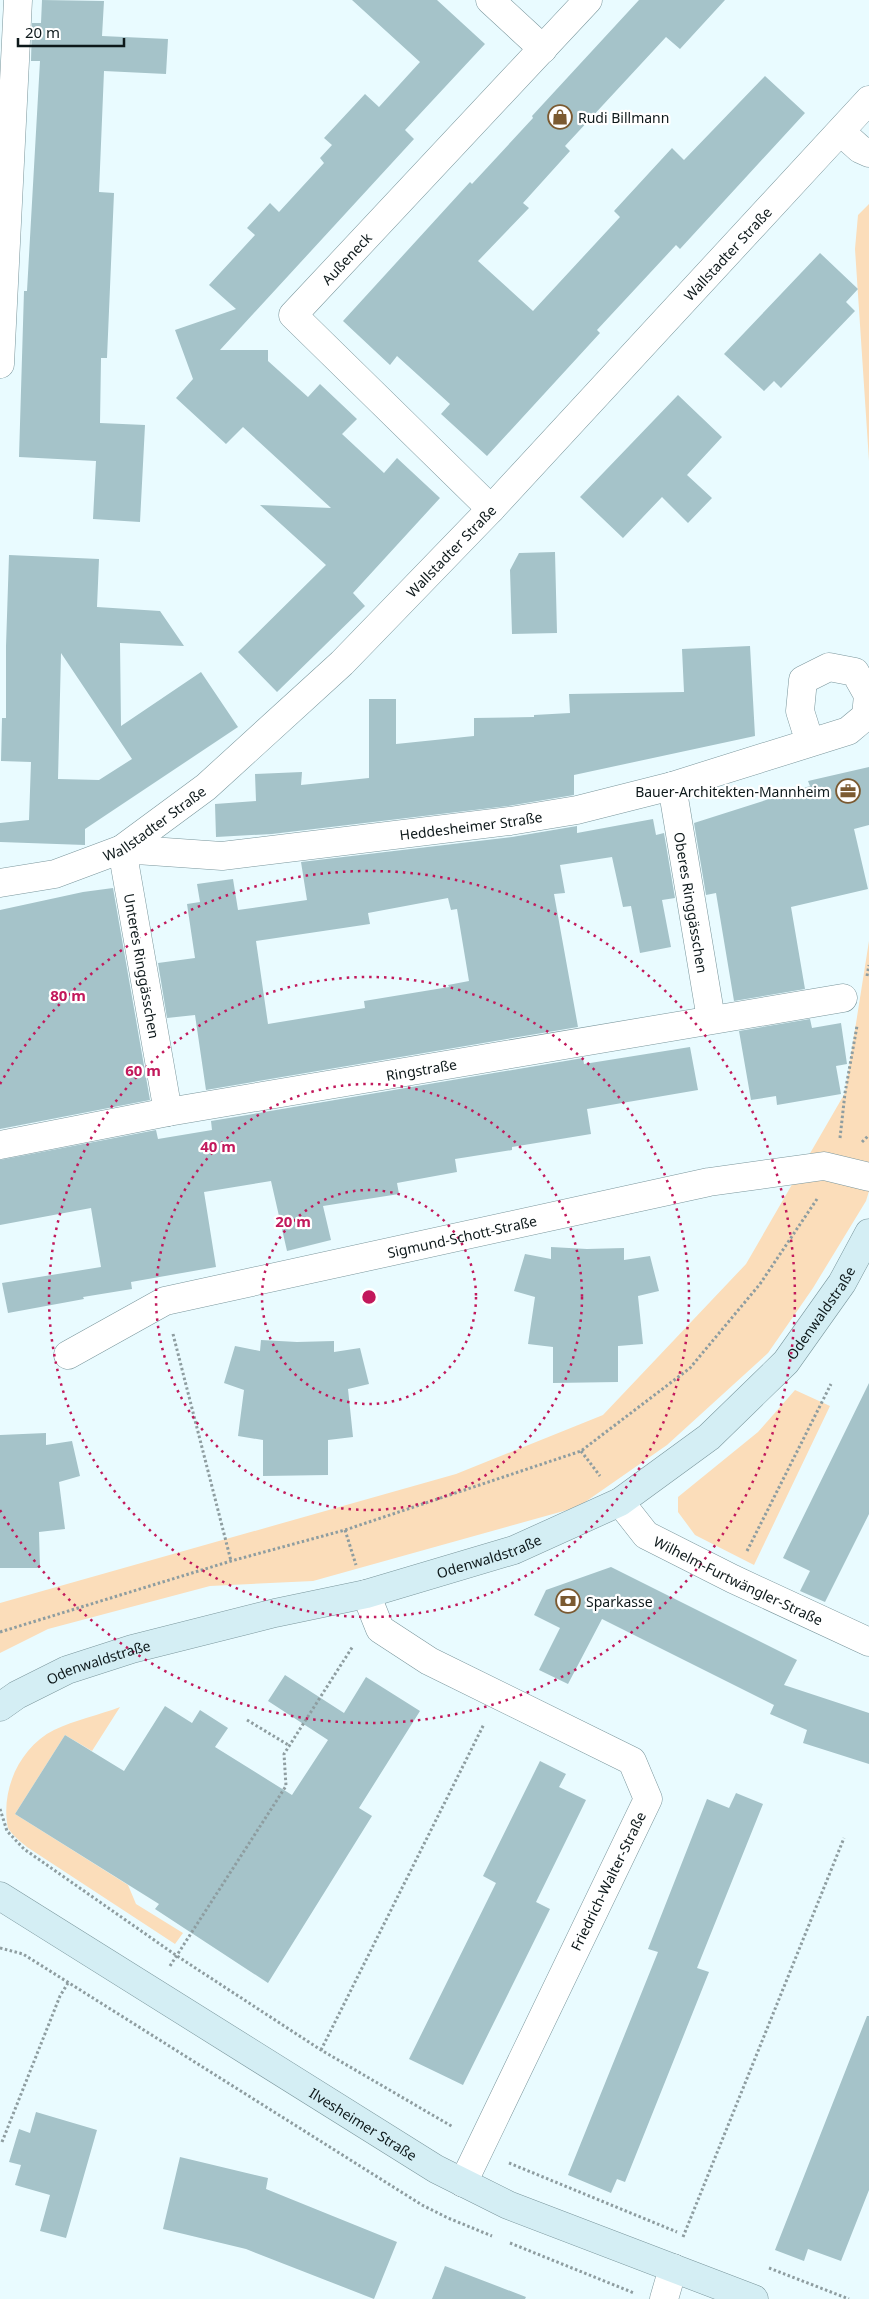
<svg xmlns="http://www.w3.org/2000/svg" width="869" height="2299" font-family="'Noto Sans',sans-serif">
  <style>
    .green { fill: #fbddba }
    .building { fill: #a5c3c9; fill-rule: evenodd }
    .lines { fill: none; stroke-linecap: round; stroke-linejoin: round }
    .street-casing { stroke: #7a969c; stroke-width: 29 }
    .secondary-casing { stroke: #7a969c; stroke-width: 29 }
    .path { stroke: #8e9da0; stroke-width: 3; stroke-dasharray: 2.5 2.5; stroke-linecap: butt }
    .street { stroke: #fff; stroke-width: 28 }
    .secondary { stroke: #d4eef4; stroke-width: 28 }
    .ring { fill: none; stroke: #c2185b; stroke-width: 2.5; stroke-dasharray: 2.5 5 }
    .labels { text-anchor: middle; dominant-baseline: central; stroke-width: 4.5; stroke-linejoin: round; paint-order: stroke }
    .poi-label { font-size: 14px; fill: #0e191b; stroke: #fff; text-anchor: start }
    .street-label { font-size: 14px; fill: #0e191b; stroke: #fff }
    .centre { fill: #c2185b; stroke: #fff; stroke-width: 2.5 }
    .ring-label { font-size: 15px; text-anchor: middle; font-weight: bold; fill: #c2185b; stroke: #fff; stroke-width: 4.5; stroke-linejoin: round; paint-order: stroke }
  </style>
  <rect width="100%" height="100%" fill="#e9fbff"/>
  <!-- green -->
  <path class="green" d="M 869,204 L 869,461 L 855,249 L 858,215 Z
    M 869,941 L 869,1191 L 866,1201 L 813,1288 L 768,1353 L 667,1445 L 578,1507 L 313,1581 L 210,1586 L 48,1629 L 0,1653 L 0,1603 L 456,1474 L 603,1415 L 746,1264 L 845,1093 Z
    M 795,1390 L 830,1406 L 754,1565 L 695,1535 L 678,1512 L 678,1497 L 758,1432 Z
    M 120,1707 L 92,1751 L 65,1735 L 15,1814 L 128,1885 L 136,1904 L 183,1933 L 175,1944 L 27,1847 C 21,1842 12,1835 8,1828 C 0,1790 20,1747 54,1730 C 75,1720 99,1715 120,1707 Z"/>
  <!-- building -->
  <path class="building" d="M 42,0 L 104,1 L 102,36 L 168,39 L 166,74 L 104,71 L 99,192 L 114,193 L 107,358 L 101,358 L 100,423 L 145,425 L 140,522 L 93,519 L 96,461 L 19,457 L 24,291 L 27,291 L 40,61 L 31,61 L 32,23 L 41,23 Z
    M 352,0 L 437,0 L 485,44 L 405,130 L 414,139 L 220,350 L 268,350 L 268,361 L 308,397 L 320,384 L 357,419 L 342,434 L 384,473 L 397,458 L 440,498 L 353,593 L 365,606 L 277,692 L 238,652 L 326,565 L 260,505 L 331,508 L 243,427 L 226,444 L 176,398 L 193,379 L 175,330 L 236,309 L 209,285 L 255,235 L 247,228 L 270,203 L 279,212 L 324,163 L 320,158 L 332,145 L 324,138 L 365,94 L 379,107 L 420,62 Z
    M 639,0 L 725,0 L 680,49 L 666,37 L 565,146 L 570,151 L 523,203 L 529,208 L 478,261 L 533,311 L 620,217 L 614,211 L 672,148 L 684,160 L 765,76 L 805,113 L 680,249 L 676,245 L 597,330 L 600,333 L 487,456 L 441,414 L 450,404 L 397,356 L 390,365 L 343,321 L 470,182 L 472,184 L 533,118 L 532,116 Z
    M 820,253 L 858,289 L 846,302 L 855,311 L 781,388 L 774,381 L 764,391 L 724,354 Z
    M 678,395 L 722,437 L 687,475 L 712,498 L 688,523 L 662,497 L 623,538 L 580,497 Z
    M 555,552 L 557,633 L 512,634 L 510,570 L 519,553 Z
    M 9,555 L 99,559 L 97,607 L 160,611 L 184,646 L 120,643 L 121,726 L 201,672 L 238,727 L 85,829 L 85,845 L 0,842 L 0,823 L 29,820 L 31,762 L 1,761 L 2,718 L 6,718 L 6,646 ZM 61,653 L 132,759 L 99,780 L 58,779 Z
    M 750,646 L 755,736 L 574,775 L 574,795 L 508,806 L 272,834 L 216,837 L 215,804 L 256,801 L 255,774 L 302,772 L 301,785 L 369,778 L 369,699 L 396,699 L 396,744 L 474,736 L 474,718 L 534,717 L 534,715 L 570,713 L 569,694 L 684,692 L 682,649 Z
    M 869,767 L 869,825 L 854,829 L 868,889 L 791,907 L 805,989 L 734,1001 L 716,893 L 706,895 L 694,823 L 810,786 L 808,781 Z
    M 653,819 L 656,835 L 664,833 L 675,898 L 662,900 L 671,947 L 640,953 L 631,906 L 623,907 L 612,857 L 560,865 L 565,893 L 554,894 L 578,1027 L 206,1090 L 195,1015 L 167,1018 L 158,963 L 195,958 L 187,904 L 200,902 L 197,884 L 233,879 L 238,910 L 307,900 L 301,862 L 512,837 L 577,826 L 577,833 ZM 448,898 L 451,910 L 457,909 L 469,981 L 448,985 L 449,987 L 364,1001 L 365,1008 L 268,1024 L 256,941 L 370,924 L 368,913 Z
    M 113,888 L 150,1100 L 0,1129 L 0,910 L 83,892 Z
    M 810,1019 L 812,1028 L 841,1023 L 847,1064 L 836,1066 L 841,1094 L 777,1105 L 776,1096 L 751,1100 L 739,1031 Z
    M 690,1047 L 698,1090 L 587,1109 L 591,1134 L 512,1147 L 512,1150 L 455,1159 L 457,1172 L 397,1183 L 399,1194 L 323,1206 L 331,1240 L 287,1251 L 271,1181 L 204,1192 L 216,1267 L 131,1282 L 132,1289 L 83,1297 L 84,1299 L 8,1313 L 2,1283 L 101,1267 L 91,1208 L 0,1225 L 0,1160 L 156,1130 L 158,1139 L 212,1130 L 211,1121 L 583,1058 L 584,1064 Z
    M 551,1247 L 587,1249 L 624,1248 L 624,1260 L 650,1256 L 659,1291 L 638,1296 L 643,1344 L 618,1346 L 618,1382 L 553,1383 L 553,1347 L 528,1344 L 535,1297 L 514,1291 L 525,1254 L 551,1259 Z
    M 261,1340 L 297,1342 L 334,1341 L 334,1352 L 360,1348 L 369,1384 L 348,1389 L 353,1437 L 328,1440 L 328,1475 L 263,1476 L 263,1440 L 238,1436 L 244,1390 L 224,1383 L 235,1346 L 260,1351 Z
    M 869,1383 L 869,1514 L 825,1602 L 800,1591 L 810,1571 L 783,1558 Z
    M 46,1433 L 46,1445 L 72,1441 L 80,1476 L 59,1482 L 65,1529 L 39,1532 L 40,1568 L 0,1568 L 0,1435 Z
    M 611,1567 L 797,1660 L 784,1685 L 869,1713 L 869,1764 L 803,1743 L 807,1730 L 770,1714 L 774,1705 L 602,1619 L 568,1684 L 539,1670 L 560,1628 L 534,1615 L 546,1590 Z
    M 285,1675 L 344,1713 L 366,1677 L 420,1711 L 359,1808 L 372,1816 L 268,1983 L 155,1909 L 159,1904 L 15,1814 L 65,1735 L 124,1771 L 165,1706 L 192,1723 L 200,1710 L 228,1728 L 215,1747 L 292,1795 L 328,1740 L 268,1701 Z
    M 540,1761 L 566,1774 L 559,1787 L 586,1800 L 536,1902 L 550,1909 L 463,2085 L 409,2059 L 496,1883 L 483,1876 Z
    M 736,1793 L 763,1804 L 697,1968 L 709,1972 L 625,2182 L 617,2179 L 611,2193 L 568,2175 L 658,1952 L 648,1949 L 707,1799 L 729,1808 Z
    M 867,2016 L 869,2016 L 869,2190 L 841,2261 L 808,2249 L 804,2261 L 775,2250 Z
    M 36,2112 L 97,2130 L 66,2238 L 40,2231 L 50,2195 L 15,2185 L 21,2165 L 9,2162 L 19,2129 L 30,2133 Z
    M 180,2157 L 268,2178 L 266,2189 L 397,2242 L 374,2299 L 246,2249 L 163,2229 Z
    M 445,2266 L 526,2297 L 525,2299 L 432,2299 Z"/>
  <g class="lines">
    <!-- street casing -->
    <g class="street-casing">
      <g id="street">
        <path d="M 490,0 L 543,49"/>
        <path d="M 841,132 L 860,149 L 869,153"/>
        <path d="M 0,364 L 18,0"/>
        <path id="s1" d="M 491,509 L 293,315 L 588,0"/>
        <path id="s2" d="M 672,786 L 711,1019"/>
        <path id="s3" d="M 0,883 L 55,874 L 122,849 L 206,787 L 342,663 L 491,509 L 869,100"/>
        <path id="s4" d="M 168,1112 L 122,849 L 222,856 L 510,821 L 577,810 L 672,786 L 848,731 L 866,716 L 868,695 L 855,672 L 829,667 L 803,680 L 800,711 L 810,743"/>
        <path id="s5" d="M 0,1145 L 168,1112 L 843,998"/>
        <path id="s6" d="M 68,1355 L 165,1301 L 709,1182 L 824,1166 L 869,1177"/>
        <path id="s7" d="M 620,1502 L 646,1535 L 733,1579 L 869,1642"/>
        <path d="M 366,1594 L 380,1629 L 429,1661 L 632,1761 L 648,1799 L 463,2183"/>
        <path d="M 664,2299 L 673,2268"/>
      </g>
    </g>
    <!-- secondary casing -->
    <g class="secondary-casing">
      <g id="secondary">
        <path id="s8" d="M 0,1707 L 17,1695 L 67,1670 L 132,1649 L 275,1613 L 366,1594 L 514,1550 L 620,1502 L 709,1437 L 786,1362 L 842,1283 L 869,1233"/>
        <path id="s9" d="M 0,1896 L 436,2169 L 508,2205 L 754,2299"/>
      </g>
    </g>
    <!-- path -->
    <path class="path" d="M 867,976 L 869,965
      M 840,1138 L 845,1093 L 857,1026
      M 862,1142 L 869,1135
      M 173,1334 L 231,1561
      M 581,1451 L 600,1476
      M 345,1530 L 356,1565
      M 747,1551 L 831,1384
      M 0,1632 L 231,1561 L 345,1530 L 581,1451 L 690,1368 L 760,1284 L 817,1199
      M 247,1720 L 290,1746
      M 0,1809 L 7,1831 L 24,1849 L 177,1956 L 321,2050 L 453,2127
      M 0,1948 L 23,1954 L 422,2205 L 448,2218 L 492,2236
      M 170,1966 L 286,1786 L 284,1754 L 353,1646
      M 321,2050 L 484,1724
      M 2,2142 L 60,1996 L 68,1983
      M 509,2163 L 677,2232
      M 683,2237 L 844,1838
      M 510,2243 L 634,2293
      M 769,2268 L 849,2299"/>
    <!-- street -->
    <use href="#street" class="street"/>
    <!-- secondary -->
    <use href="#secondary" class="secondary"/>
  </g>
  <!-- distance rings -->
  <g class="ring">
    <circle cx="369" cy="1297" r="107"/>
    <circle cx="369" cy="1297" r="213"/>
    <circle cx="369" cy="1297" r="320"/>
    <path d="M0 1084A426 426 0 1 1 0 1510"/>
  </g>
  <!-- icons -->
  <defs>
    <g id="shop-ring" transform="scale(1.25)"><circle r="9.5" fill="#fff" stroke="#7b5a31" stroke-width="1.5"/><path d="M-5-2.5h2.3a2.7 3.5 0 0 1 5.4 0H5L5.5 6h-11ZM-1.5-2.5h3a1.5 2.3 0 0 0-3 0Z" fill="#7b5a31"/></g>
    <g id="office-ring" transform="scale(1.25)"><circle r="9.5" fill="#fff" stroke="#7b5a31" stroke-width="1.5"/><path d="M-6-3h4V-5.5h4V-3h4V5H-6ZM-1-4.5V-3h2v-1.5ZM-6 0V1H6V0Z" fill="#7b5a31"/></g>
    <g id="bank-ring" transform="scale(1.25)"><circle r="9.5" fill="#fff" stroke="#7b5a31" stroke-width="1.5"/><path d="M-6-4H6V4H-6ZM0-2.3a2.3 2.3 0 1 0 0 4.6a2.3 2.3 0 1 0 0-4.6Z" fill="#7b5a31"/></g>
  </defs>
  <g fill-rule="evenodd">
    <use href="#shop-ring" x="560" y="117"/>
    <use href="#office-ring" x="848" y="791"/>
    <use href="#bank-ring" x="568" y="1601"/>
  </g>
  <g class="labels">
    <!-- poi labels -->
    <g class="poi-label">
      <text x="578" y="117">Rudi Billmann</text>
      <text x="830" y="791" text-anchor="end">Bauer-Architekten-Mannheim</text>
      <text x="586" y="1601">Sparkasse</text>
    </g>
    <!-- street labels -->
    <g class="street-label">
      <text stroke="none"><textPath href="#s3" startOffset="978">Wallstadter Straße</textPath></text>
      <text stroke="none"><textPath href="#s1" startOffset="355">Außeneck</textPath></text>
      <text stroke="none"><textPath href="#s3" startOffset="572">Wallstadter Straße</textPath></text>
      <text stroke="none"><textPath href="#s3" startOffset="168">Wallstadter Straße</textPath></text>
      <text stroke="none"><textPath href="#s4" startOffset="618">Heddesheimer Straße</textPath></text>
      <text stroke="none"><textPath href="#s2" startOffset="118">Oberes Ringgässchen</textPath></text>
      <text transform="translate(142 966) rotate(80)">Unteres Ringgässchen</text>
      <text stroke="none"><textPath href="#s5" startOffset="428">Ringstraße</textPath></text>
      <text stroke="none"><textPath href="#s6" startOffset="415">Sigmund-Schott-Straße</textPath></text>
      <text stroke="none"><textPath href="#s8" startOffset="934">Odenwaldstraße</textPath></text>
      <text stroke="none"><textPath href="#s8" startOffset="514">Odenwaldstraße</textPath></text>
      <text stroke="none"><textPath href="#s7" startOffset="145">Wilhelm-Furtwängler-Straße</textPath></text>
      <text stroke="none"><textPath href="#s8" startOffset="109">Odenwaldstraße</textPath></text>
      <text transform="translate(608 1881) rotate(-64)">Friedrich-Walter-Straße</text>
      <text stroke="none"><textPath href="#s9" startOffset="429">Ilvesheimer Straße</textPath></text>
    </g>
  </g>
  <circle cx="369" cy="1297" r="8" class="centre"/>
  <g class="ring-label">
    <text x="68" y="1001">80 m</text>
    <text x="143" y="1076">60 m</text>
    <text x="218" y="1152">40 m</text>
    <text x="293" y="1227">20 m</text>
  </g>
  <!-- scale -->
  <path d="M18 38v8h106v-8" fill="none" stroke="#0e191b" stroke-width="2.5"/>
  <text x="25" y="38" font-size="15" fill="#0e191b" stroke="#ffffff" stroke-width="4" paint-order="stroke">20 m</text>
</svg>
